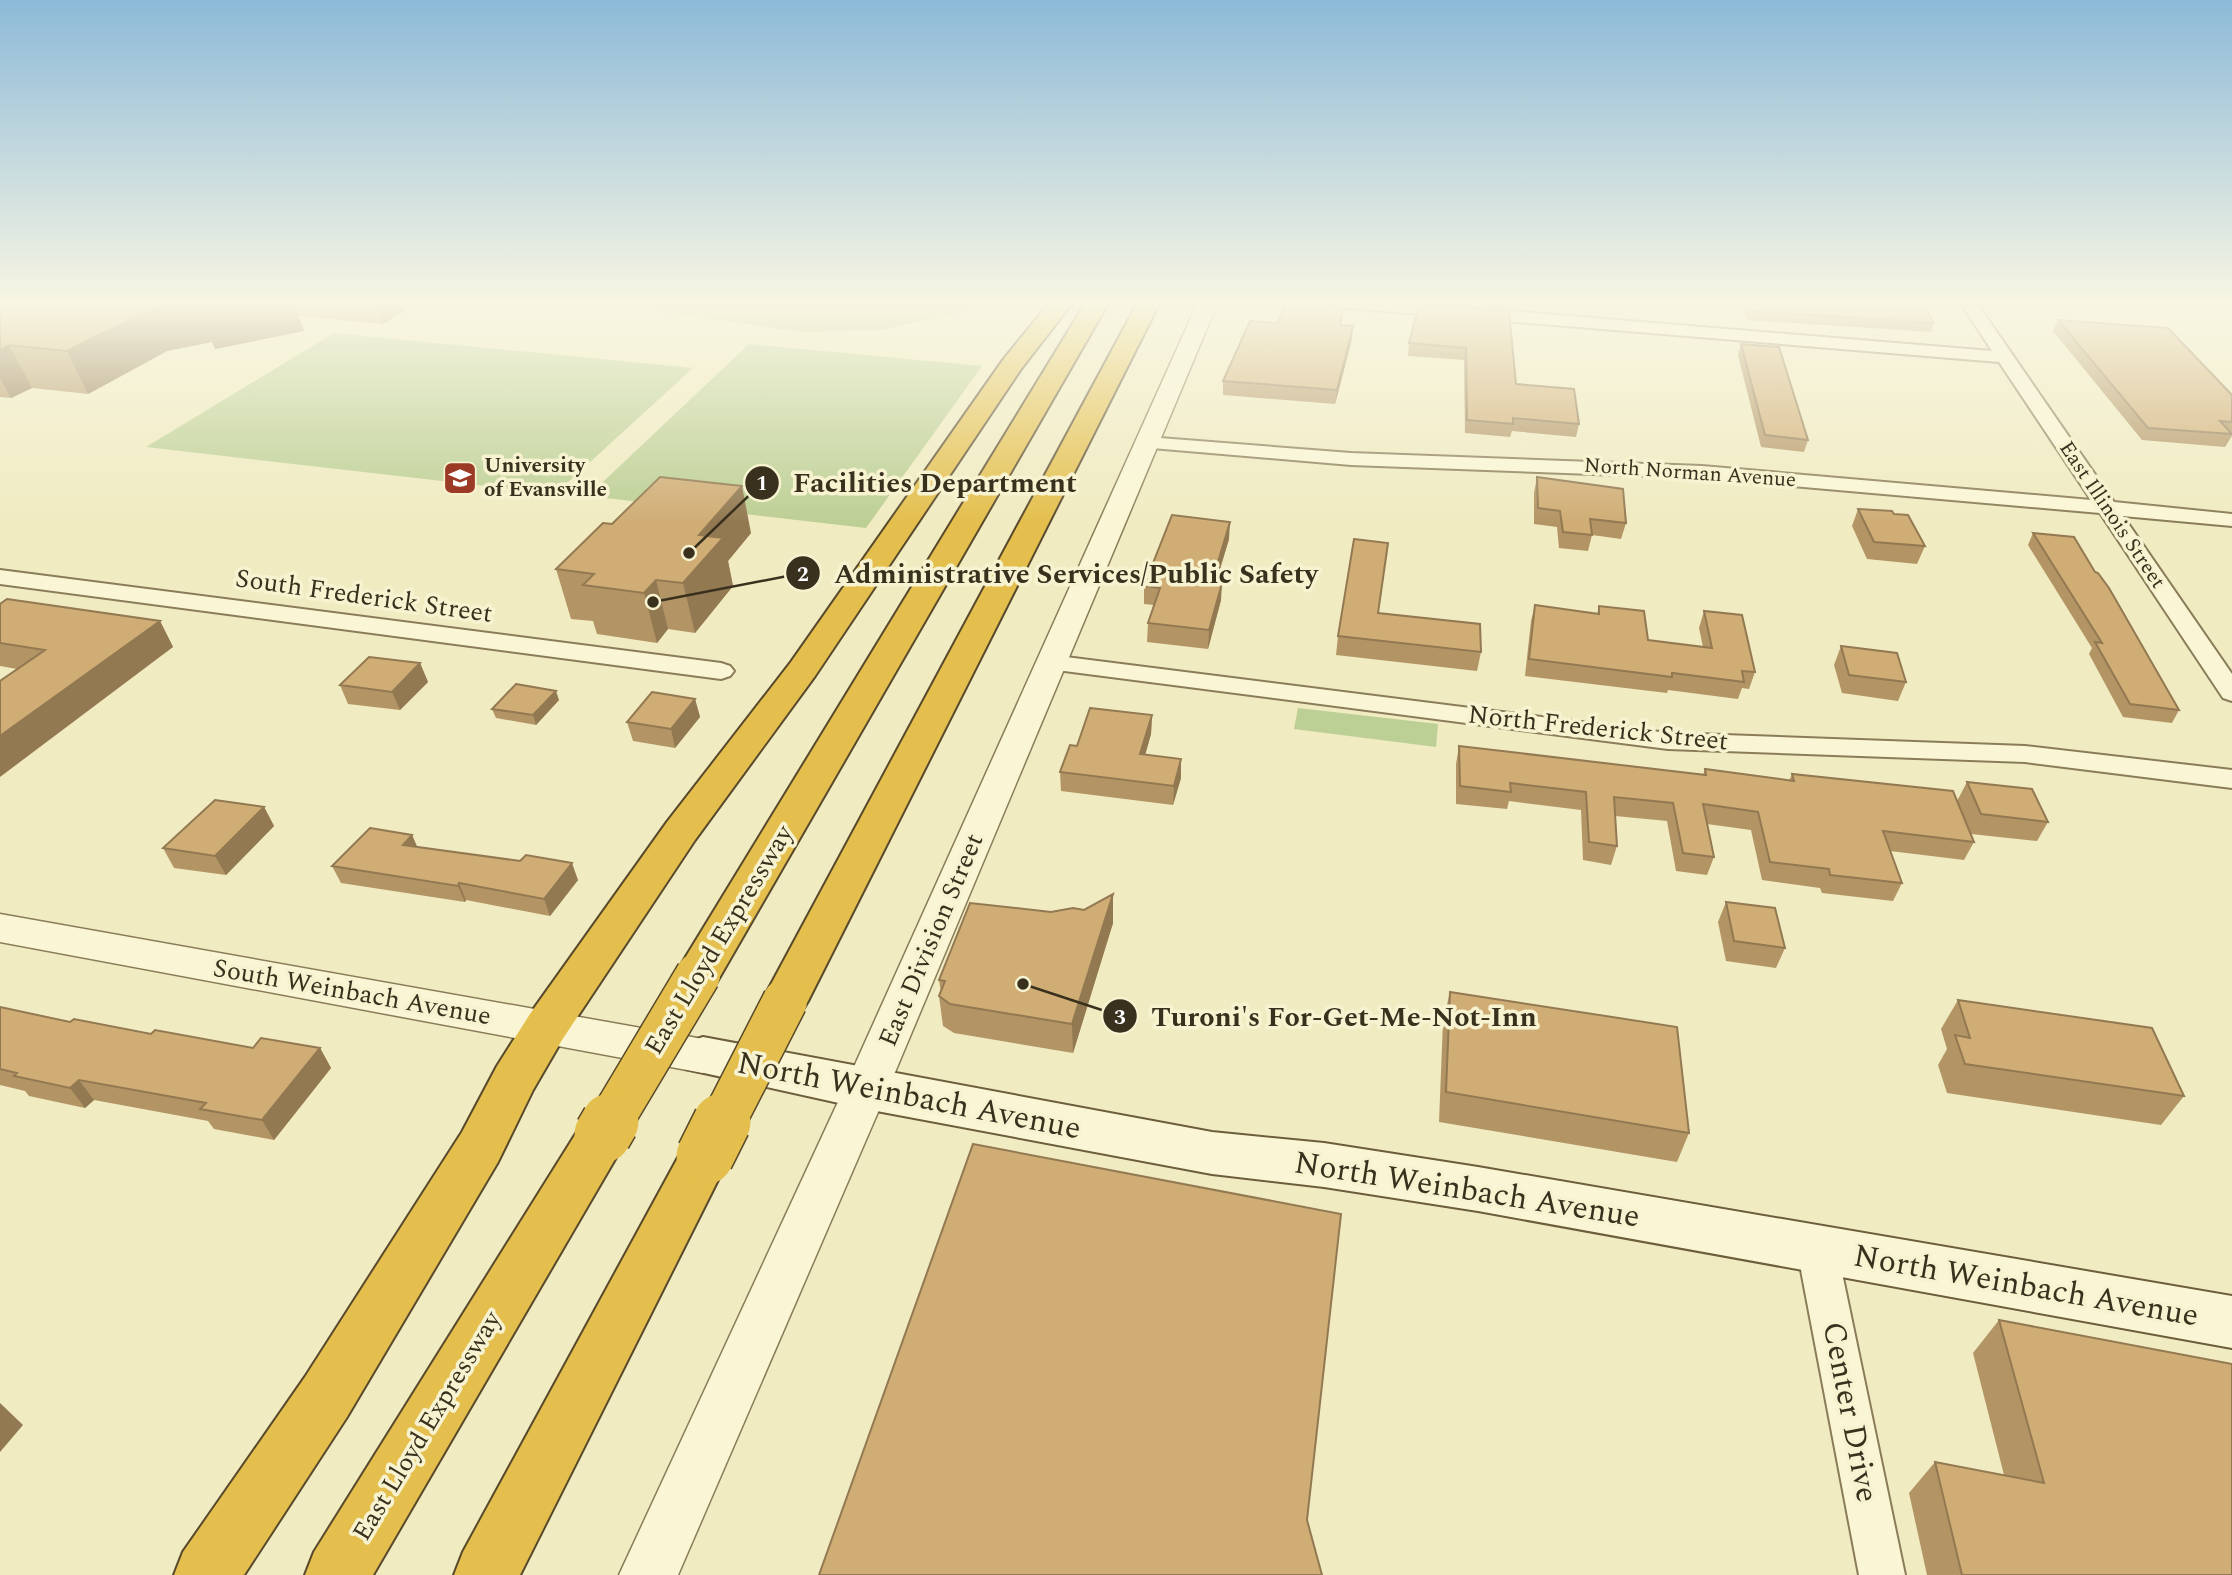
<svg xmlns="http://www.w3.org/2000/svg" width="2232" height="1575" font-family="Spectral,serif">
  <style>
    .green { fill: #bccf94 }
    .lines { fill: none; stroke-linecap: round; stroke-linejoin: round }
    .minor-casing { stroke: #8a7c58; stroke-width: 4 }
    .tertiary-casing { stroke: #8a7c58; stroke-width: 3 }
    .secondary-casing { stroke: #6c5d3b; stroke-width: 4 }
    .motorway-casing { stroke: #58492c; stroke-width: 4 }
    .minor { fill: #faf6d5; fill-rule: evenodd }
    .tertiary { fill: #faf6d5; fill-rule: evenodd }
    .secondary { fill: #faf6d5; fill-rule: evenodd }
    .motorway { fill: #e4bf4d; fill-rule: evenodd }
    .motorway-bridge-far1-casing { stroke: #58492c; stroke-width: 47; stroke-linecap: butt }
    .motorway-bridge-casing { stroke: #58492c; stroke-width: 60; stroke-linecap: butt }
    .motorway-bridge-far1 { stroke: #e4bf4d; stroke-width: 44 }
    .motorway-bridge { stroke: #e4bf4d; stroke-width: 57 }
    .wall { fill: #b39565 }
    .shaded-wall { fill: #927952 }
    .building { fill: #d0ad75; stroke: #927952; stroke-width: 2 }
    .labels { text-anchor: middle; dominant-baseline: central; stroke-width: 7; stroke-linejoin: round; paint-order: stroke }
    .far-poi-label { font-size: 21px; font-weight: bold; fill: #39301d; stroke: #f7f3d1; text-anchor: start }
    .far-street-label { font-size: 21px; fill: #39301d; stroke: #f7f3d1 }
    .street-label { font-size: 26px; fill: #39301d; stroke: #f7f3d1 }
    .near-street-label { font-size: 32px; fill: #39301d; stroke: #f7f3d1 }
    .leader { fill: none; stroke: #39301d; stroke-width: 2.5 }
    .callout-dot { fill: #39301d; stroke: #f7f3d1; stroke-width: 2.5 }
    .mark-label { font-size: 21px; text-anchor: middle; font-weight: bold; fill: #fff }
    .callout-label { font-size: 28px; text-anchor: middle; font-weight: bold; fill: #39301d; stroke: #f7f3d1; stroke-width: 7; stroke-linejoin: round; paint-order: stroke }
  </style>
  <rect width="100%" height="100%" fill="#f0ebc1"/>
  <!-- green -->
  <path class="green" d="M 662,302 L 988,302 L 950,315 L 881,330 L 801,332 L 655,311 Z
    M 334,333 L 693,368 L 555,494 L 146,447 Z
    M 749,344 L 982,366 L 866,528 L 588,496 Z
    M 1298,708 L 1438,724 L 1436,747 L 1294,729 Z"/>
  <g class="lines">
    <!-- minor casing -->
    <g class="minor-casing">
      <path id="minor" d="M 1328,302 L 1401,302 L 1992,351 L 1960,302 L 1976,302 L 2114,502 L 2232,514 L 2232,526 L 2123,516 L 2232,674 L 2232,701 L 2223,698 L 2100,513 L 1702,478 L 1351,465 L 1140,447 L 1137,443 L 1140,439 L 1147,437 L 1351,453 L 1702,466 L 2091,500 L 1999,362 L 1336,307 Z
        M 0,570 L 721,663 L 730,666 L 734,671 L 730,676 L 721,679 L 0,584 Z
        M 1050,655 L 1668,733 L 2025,746 L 2232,770 L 2232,788 L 2025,762 L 1668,749 L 1041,668 L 1037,663 L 1041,658 Z
        M 1817,1232 L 1831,1237 L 1837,1249 L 1905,1575 L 1859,1575 L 1797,1249 L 1803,1237 Z"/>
    </g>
    <!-- tertiary casing -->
    <g class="tertiary-casing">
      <path id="tertiary" d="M 1198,302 L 1218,302 L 888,1089 L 678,1575 L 619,1575 L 844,1089 Z
        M 0,914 L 703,1039 L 718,1044 L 725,1056 L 718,1068 L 703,1073 L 0,942 Z"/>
    </g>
    <!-- secondary casing -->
    <g class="secondary-casing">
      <path id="secondary" d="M 703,1037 L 1212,1132 L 1324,1143 L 1478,1167 L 2232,1296 L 2232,1348 L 1478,1211 L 1324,1187 L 1212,1174 L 866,1109 L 686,1069 L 679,1056 L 686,1043 Z"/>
    </g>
    <!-- motorway casing -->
    <g class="motorway-casing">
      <path id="motorway" d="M 1050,302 L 1073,302 L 1021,369 L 815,676 L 695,840 L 562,1040 L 533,1090 L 498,1162 L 347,1417 L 244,1575 L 174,1575 L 183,1552 L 305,1377 L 462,1132 L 497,1066 L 530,1014 L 667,822 L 791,662 L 1003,360 Z
        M 1086,302 L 1109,302 L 714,987 L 698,992 L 682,987 L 676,975 L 682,963 Z
        M 1138,302 L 1160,302 L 808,1001 L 801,1013 L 785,1018 L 769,1013 L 762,1001 Z
        M 603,1113 L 621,1119 L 628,1134 L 621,1149 L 373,1575 L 305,1575 L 314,1552 L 585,1119 Z
        M 705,1135 L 723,1141 L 730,1156 L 520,1575 L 454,1575 L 463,1552 L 687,1141 Z"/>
    </g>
    <!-- minor -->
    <use href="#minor" class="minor"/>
    <!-- tertiary -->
    <use href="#tertiary" class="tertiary"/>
    <!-- secondary -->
    <use href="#secondary" class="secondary"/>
    <!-- motorway -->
    <use href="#motorway" class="motorway"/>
    <!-- motorway-bridge-far1 casing -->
    <g class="motorway-bridge-far1-casing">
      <path id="motorway-bridge-far1" d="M 609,1124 L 698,975
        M 722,1124 L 785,1001"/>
    </g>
    <!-- motorway-bridge casing -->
    <g class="motorway-bridge-casing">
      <path id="motorway-bridge" d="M 603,1134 L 610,1122
        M 705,1156 L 722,1122"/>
    </g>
    <!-- motorway-bridge-far1 -->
    <use href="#motorway-bridge-far1" class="motorway-bridge-far1"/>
    <!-- motorway-bridge -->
    <use href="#motorway-bridge" class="motorway-bridge"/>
  </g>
  <!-- wall -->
  <path class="wall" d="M 0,302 L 418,302 L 383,324 L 299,316 L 304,331 L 215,349 L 212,342 L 167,351 L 88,394 L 32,388 L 11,398 L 0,397 Z
    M 1286,302 L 1316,302 L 1316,303 L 1343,319 L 1341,325 L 1352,339 L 1335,404 L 1223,395 L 1223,381 L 1278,323 Z
    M 1438,302 L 1508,302 L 1507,308 Z
    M 1742,302 L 1921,302 L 1934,323 L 1931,332 L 1747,320 Z
    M 1419,304 L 1516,384 L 1579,424 L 1576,437 L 1512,431 L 1510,437 L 1465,433 L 1464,360 L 1408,356 L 1409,343 Z
    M 2058,320 L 2232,395 L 2232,436 L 2225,447 L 2142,440 L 2053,331 Z
    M 1741,344 L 1808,440 L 1804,452 L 1761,447 L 1738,355 Z
    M 1537,477 L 1626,523 L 1621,539 L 1592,535 L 1588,551 L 1559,548 L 1557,527 L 1534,524 L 1534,493 Z
    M 1858,509 L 1894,514 L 1925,546 L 1917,564 L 1867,559 L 1852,526 Z
    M 751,533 L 728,561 L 733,586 L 695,633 L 668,629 L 657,643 L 597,634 L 593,621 L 571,619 L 556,569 Z
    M 2033,533 L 2179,710 L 2172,723 L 2123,717 L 2089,654 L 2092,648 L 2028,545 Z
    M 1229,539 L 1216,582 L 1221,600 L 1208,649 L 1147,642 L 1148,623 L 1154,605 L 1144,604 L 1144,586 Z
    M 0,604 L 160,621 L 173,647 L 17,669 L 0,666 Z
    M 1535,605 L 1597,614 L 1599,606 L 1648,640 L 1703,647 L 1699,628 L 1704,611 L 1755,672 L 1749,689 L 1742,688 L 1738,699 L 1668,690 L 1667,693 L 1525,676 L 1531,621 Z
    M 1378,613 L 1481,652 L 1477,671 L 1336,655 L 1338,636 Z
    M 1841,646 L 1906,682 L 1898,701 L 1842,693 L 1834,665 Z
    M 420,663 L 428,682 L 400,710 L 348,704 L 340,685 Z
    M 695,699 L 700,717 L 675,748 L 633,741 L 627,722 Z
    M 559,700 L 536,725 L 496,718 L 492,709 Z
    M 1152,715 L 1151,734 L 1145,755 L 1181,759 L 1181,778 L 1173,805 L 1061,791 L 1060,772 L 1077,746 Z
    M 1459,746 L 1703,775 L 1705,769 L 1789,781 L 1792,774 L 1957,801 L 1967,782 L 2048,822 L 2037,841 L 1971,834 L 1974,842 L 1964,860 L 1890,851 L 1902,883 L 1893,901 L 1822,893 L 1820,888 L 1762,880 L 1751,830 L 1707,824 L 1714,857 L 1707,875 L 1676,871 L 1667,821 L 1615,816 L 1617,846 L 1611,865 L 1583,860 L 1581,810 L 1509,801 L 1507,809 L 1456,804 L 1456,764 Z
    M 264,807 L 274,826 L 226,875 L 174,868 L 163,848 Z
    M 412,835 L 417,847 L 578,880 L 550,916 L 466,900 L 465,902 L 341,883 L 332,866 Z
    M 1113,894 L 1113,923 L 1073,1053 L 954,1033 L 943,1026 L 939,996 L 941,993 L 939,980 L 1051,912 L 1084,910 Z
    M 1726,902 L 1785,948 L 1776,968 L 1726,961 L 1718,922 Z
    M 1450,992 L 1689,1133 L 1677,1162 L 1439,1122 L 1443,1021 Z
    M 1958,1000 L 2184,1096 L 2161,1125 L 1947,1093 L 1938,1065 L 1947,1049 L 1941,1029 Z
    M 0,1007 L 70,1022 L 151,1034 L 253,1048 L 320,1048 L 331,1068 L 274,1140 L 214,1129 L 208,1121 L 94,1100 L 85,1108 L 29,1096 L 25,1091 L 0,1085 Z
    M 1999,1320 L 2232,1575 L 1927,1575 L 1909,1493 L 1935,1462 L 2004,1475 L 1973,1353 Z"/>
  <!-- shaded-wall -->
  <path class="shaded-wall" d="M 188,302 L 294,302 L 304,331 L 215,349 L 212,342 L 167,351 L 88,394 L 67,351 L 149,310 Z
    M 375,302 L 418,302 L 383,324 Z
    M 1353,326 L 1352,339 L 1335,404 L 1337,390 Z
    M 9,345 L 32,388 L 11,398 L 0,378 L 0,350 Z
    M 742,486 L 751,533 L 728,561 L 733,586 L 695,633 L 683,583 L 699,535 Z
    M 1230,522 L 1229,539 L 1211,599 L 1212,582 Z
    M 656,580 L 668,629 L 657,643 L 644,593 Z
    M 1222,583 L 1221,600 L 1208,649 L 1209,630 Z
    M 160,621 L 173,647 L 0,777 L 0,736 Z
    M 420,663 L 428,682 L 400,710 L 392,692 Z
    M 556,691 L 559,700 L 536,725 L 533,715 Z
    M 695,699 L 700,717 L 675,748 L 671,729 Z
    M 1152,715 L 1151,734 L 1140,773 L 1140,754 Z
    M 1181,759 L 1181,778 L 1173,805 L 1174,786 Z
    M 264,807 L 274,826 L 226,875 L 215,856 Z
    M 412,835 L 419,851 L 403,845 Z
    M 572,863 L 578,880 L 550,916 L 544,899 Z
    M 459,883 L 466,900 L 465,902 L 458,886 Z
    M 1113,894 L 1113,923 L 1073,1053 L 1072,1024 Z
    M 320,1048 L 331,1068 L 274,1140 L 262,1120 Z
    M 79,1080 L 94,1100 L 85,1108 L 70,1088 Z
    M 0,1403 L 23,1425 L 0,1452 Z"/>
  <!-- building -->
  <path class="building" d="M 8,302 L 188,302 L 149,310 L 67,351 L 9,345 L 0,350 L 0,306 Z
    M 196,302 L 226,302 L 198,308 Z
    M 1286,302 L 1313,302 L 1344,306 L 1340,325 L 1353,326 L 1337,390 L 1223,381 L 1250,321 L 1278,323 Z
    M 1748,302 L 1921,302 L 1934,323 L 1750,311 Z
    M 1419,304 L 1509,312 L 1516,384 L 1574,389 L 1579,424 L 1513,418 L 1513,424 L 1467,420 L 1466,348 L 1409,343 Z
    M 2058,320 L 2168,328 L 2232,395 L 2232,422 L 2220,421 L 2232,434 L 2148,428 Z
    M 1741,344 L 1779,347 L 1808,440 L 1765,435 Z
    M 660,477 L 742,486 L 699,535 L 723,538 L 683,583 L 656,580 L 644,593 L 583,585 L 594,574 L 556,569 L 603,523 L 612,524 Z
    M 1537,477 L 1623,489 L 1626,523 L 1590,519 L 1592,535 L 1563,532 L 1560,511 L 1538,508 Z
    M 1858,509 L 1892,511 L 1894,514 L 1908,515 L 1925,546 L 1874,542 Z
    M 1172,515 L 1230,522 L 1212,582 L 1222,583 L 1209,630 L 1148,623 L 1160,588 L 1144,586 Z
    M 2033,533 L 2074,537 L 2095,572 L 2098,573 L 2109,588 L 2179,710 L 2130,704 L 2095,642 L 2102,643 Z
    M 1354,539 L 1388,543 L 1378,613 L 1480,624 L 1481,652 L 1338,636 Z
    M 7,599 L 160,621 L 0,736 L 0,681 L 45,650 L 0,643 L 0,604 Z
    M 1535,605 L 1599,614 L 1599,606 L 1644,611 L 1648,640 L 1712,648 L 1704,611 L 1742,615 L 1755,672 L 1742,671 L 1744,682 L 1672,673 L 1672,677 L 1529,659 Z
    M 1841,646 L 1897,653 L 1906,682 L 1849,675 Z
    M 369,657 L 420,663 L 392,692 L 340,685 Z
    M 516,684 L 556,691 L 533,715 L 492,709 Z
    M 652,692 L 695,699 L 671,729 L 627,722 Z
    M 1090,708 L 1152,715 L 1140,754 L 1181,759 L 1174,786 L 1060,772 L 1070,745 L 1077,746 Z
    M 1459,746 L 1706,775 L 1705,769 L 1794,781 L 1792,774 L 1953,791 L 1974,842 L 1883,831 L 1902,883 L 1830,875 L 1829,869 L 1770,862 L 1758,812 L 1703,804 L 1714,857 L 1683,853 L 1673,803 L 1614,797 L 1617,846 L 1589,842 L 1586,792 L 1510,783 L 1511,792 L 1460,786 Z
    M 1967,782 L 2032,789 L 2048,822 L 1981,814 Z
    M 215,800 L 264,807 L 215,856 L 163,848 Z
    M 370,828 L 412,835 L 403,845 L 520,861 L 526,855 L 572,863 L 544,899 L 459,883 L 458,886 L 332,866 Z
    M 1113,894 L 1072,1024 L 950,1004 L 939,996 L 945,981 L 939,980 L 970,903 L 1051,912 L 1073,908 L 1084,910 Z
    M 1726,902 L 1775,908 L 1785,948 L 1734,941 Z
    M 1450,992 L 1677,1027 L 1689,1133 L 1446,1092 Z
    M 1958,1000 L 2152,1028 L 2184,1096 L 1965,1064 L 1955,1035 L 1970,1038 Z
    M 0,1007 L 70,1022 L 74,1019 L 151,1034 L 155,1030 L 253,1048 L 261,1038 L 320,1048 L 262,1120 L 200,1109 L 206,1103 L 79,1080 L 70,1088 L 14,1076 L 17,1073 L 0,1069 Z
    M 973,1144 L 1341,1214 L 1307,1520 L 1322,1575 L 819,1575 Z
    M 1999,1320 L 2232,1364 L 2232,1575 L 1962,1575 L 1935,1462 L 2044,1483 Z"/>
  <!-- sky -->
  <linearGradient id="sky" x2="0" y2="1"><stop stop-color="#8dbad8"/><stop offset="0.58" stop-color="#f8f6e3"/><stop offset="1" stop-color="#f8f6e3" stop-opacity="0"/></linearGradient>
  <rect width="2232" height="523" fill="url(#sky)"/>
  <!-- icons -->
  <defs>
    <g id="university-square" transform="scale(1.75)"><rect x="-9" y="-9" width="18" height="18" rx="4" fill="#9c3b25" stroke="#f7f3d1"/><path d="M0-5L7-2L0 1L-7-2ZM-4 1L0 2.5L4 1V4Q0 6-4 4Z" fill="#fff"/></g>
  </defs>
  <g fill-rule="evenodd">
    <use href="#university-square" x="460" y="478"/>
  </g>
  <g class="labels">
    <!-- far-poi labels -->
    <g class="far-poi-label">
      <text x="484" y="466">University<tspan x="484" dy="24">of Evansville</tspan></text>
    </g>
    <!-- far-street labels -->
    <g class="far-street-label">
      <text transform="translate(1690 473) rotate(4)">North Norman Avenue</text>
      <text transform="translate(2112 515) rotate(56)">East Illinois Street</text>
    </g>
    <!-- street labels -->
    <g class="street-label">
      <text transform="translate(364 596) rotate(8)">South Frederick Street</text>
      <text transform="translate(1598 728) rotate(6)">North Frederick Street</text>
      <text transform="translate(719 940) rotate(-59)">East Lloyd Expressway</text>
      <text transform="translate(931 940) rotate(-67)">East Division Street</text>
      <text transform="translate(352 992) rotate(10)">South Weinbach Avenue</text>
      <text transform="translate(427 1426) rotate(-59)">East Lloyd Expressway</text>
    </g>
    <!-- near-street labels -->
    <g class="near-street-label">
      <text transform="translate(909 1096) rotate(11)">North Weinbach Avenue</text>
      <text transform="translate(1467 1190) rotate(9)">North Weinbach Avenue</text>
      <text transform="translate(2026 1286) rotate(10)">North Weinbach Avenue</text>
      <text transform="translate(1850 1412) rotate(79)">Center Drive</text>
    </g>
  </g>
  <!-- callouts -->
  <path class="leader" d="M689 553L762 483M653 602L803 573M1023 984L1120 1016"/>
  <g class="callout-dot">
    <circle cx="689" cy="553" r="7"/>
    <circle cx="653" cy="602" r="7"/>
    <circle cx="1023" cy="984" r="7"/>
    <circle cx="762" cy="483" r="18"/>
    <circle cx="803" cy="573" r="18"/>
    <circle cx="1120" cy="1016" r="18"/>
  </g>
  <g class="mark-label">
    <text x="762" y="490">1</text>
    <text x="803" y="581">2</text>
    <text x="1120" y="1024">3</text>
  </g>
  <g class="callout-label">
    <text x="935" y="492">Facilities Department</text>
    <text x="1076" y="583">Administrative Services/Public Safety</text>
    <text x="1344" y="1026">Turoni's For-Get-Me-Not-Inn</text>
  </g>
</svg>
